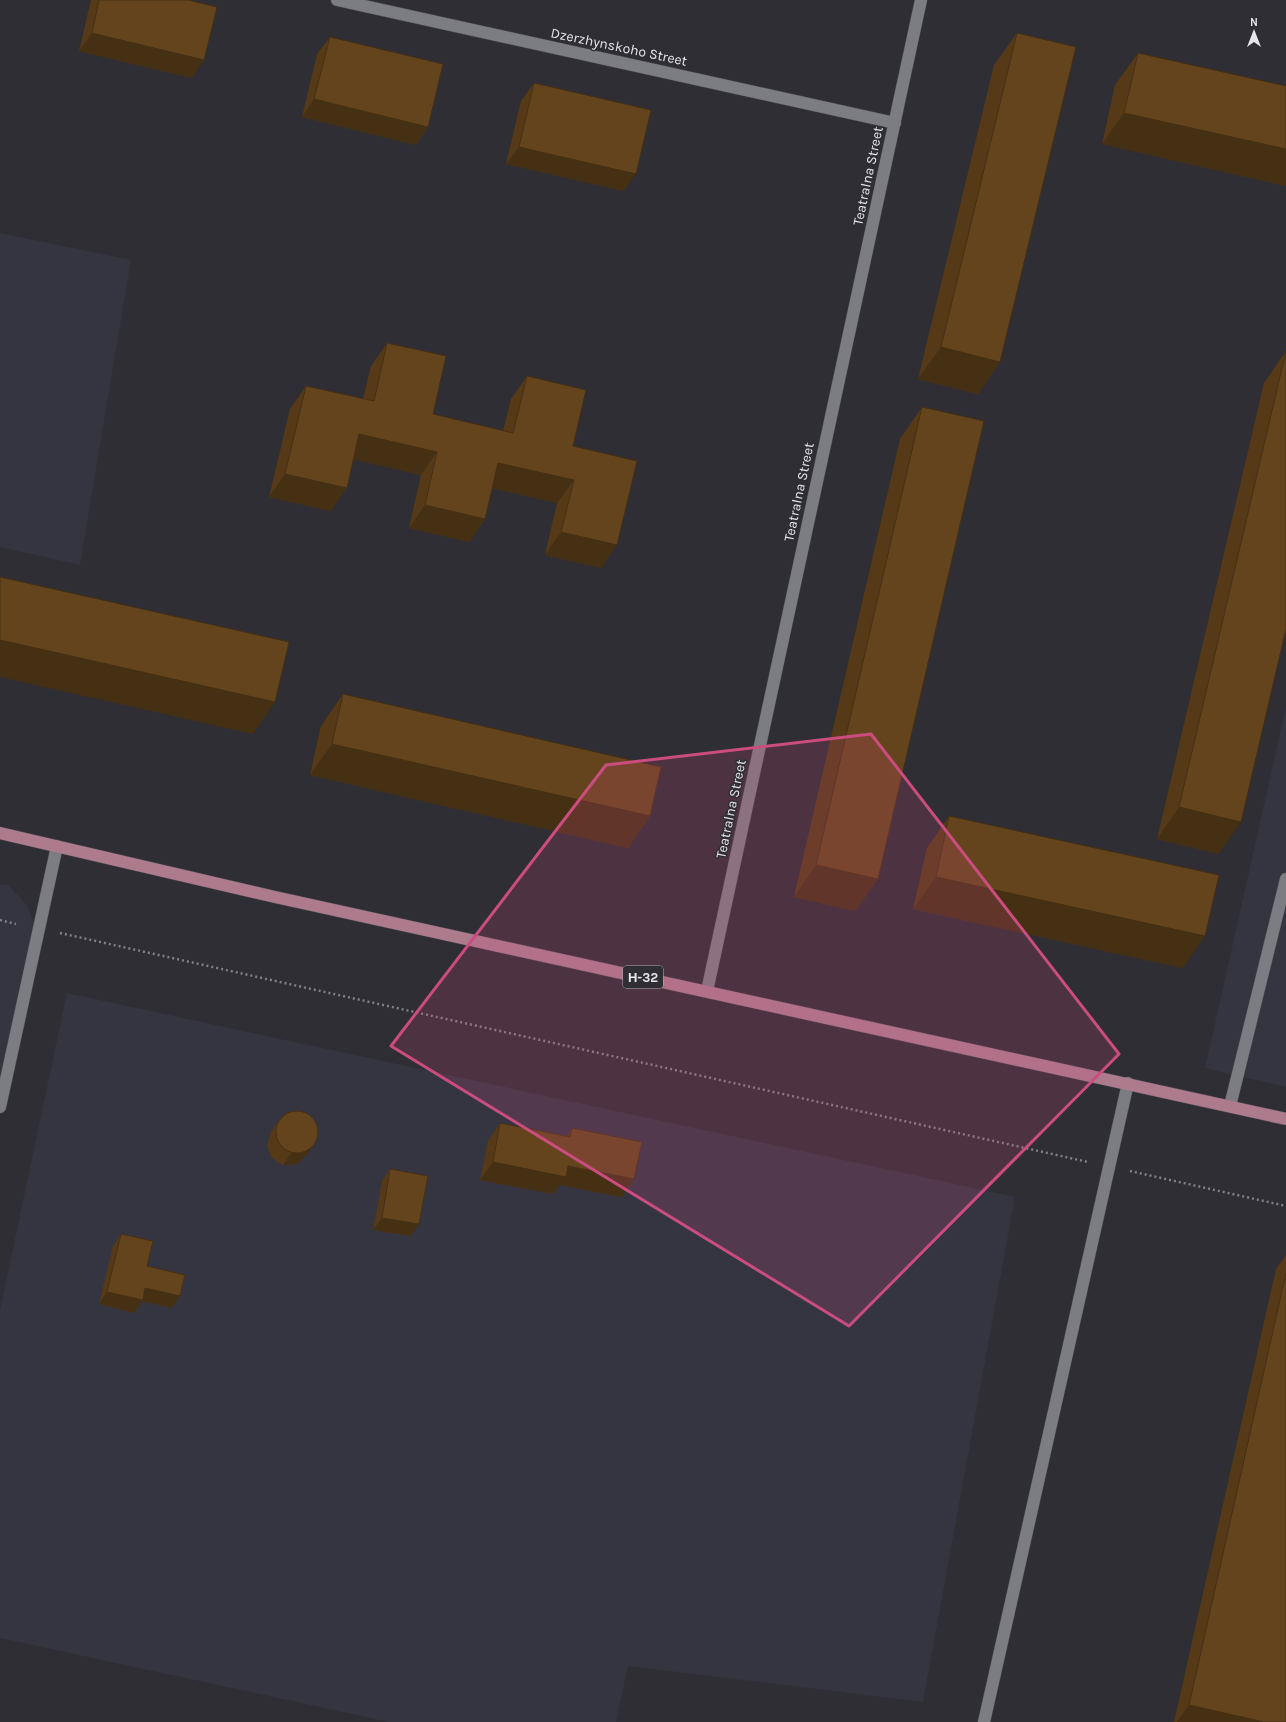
<svg xmlns="http://www.w3.org/2000/svg" width="1286" height="1722" font-family="Karla,sans-serif">
  <style>
    .built { fill: #353541 }
    .lines { fill: none; stroke-linecap: round; stroke-linejoin: round }
    .service-casing { stroke: #4c4c51; stroke-width: 13 }
    .minor-casing { stroke: #4c4c51; stroke-width: 13 }
    .tertiary-casing { stroke: #4c4c51; stroke-width: 13 }
    .primary-casing { stroke: #4c4c51; stroke-width: 13 }
    .path { stroke: #808085; stroke-width: 2.5; stroke-dasharray: 2 3; stroke-linecap: butt }
    .service { stroke: #7c7c83; stroke-width: 12 }
    .minor { stroke: #7c7c83; stroke-width: 12 }
    .tertiary { stroke: #7c7c83; stroke-width: 12 }
    .primary { stroke: #ad7b8c; stroke-width: 12 }
    .wall { fill: #563a18 }
    .shaded-wall { fill: #463014 }
    .building { fill: #64441c; stroke: #463014 }
    .marked { fill: #cb4c7f; fill-opacity: 0.2; stroke: #cb4c7f; stroke-width: 3; stroke-linejoin: round }
    .labels { text-anchor: middle; dominant-baseline: central; stroke-width: 3; stroke-linejoin: round; paint-order: stroke }
    .shield { fill: #2e2e34; stroke: #afafb3; stroke-width: 1 }
    .shield-label { font-size: 13px; font-weight: bold; fill: #e6e6ea }
    .street-label { font-size: 14px; fill: #e6e6ea; stroke: #2e2e34 }
  </style>
  <rect width="100%" height="100%" fill="#2e2e34"/>
  <!-- built -->
  <path class="built" d="M 0,233 L 131,260 L 80,565 L 0,547 Z
    M 1286,707 L 1286,1087 L 1205,1068 Z
    M 0,884 L 8,885 L 27,905 L 34,923 L 0,1081 Z
    M 67,993 L 1015,1197 L 923,1702 L 628,1666 L 616,1722 L 389,1722 L 0,1638 L 0,1310 Z"/>
  <g class="lines">
    <!-- service casing -->
    <g class="service-casing">
      <path id="service" d="M 1230,1106 L 1286,879"/>
    </g>
    <!-- minor casing -->
    <g class="minor-casing">
      <path id="minor" d="M 337,0 L 895,123
        M 707,991 L 921,0
        M 0,1107 L 57,846"/>
    </g>
    <!-- tertiary casing -->
    <g class="tertiary-casing">
      <path id="tertiary" d="M 984,1722 L 1128,1083"/>
    </g>
    <!-- primary casing -->
    <g class="primary-casing">
      <path id="primary" d="M 0,833 L 275,897 L 1286,1119"/>
    </g>
    <!-- path -->
    <path class="path" d="M 0,920 L 16,924
      M 60,933 L 1088,1162
      M 1130,1171 L 1286,1206"/>
    <!-- service -->
    <use href="#service" class="service"/>
    <!-- minor -->
    <use href="#minor" class="minor"/>
    <!-- tertiary -->
    <use href="#tertiary" class="tertiary"/>
    <!-- primary -->
    <use href="#primary" class="primary"/>
  </g>
  <!-- wall -->
  <path class="wall" d="M 91,0 L 188,0 L 192,78 L 79,51 Z
    M 1017,33 L 1000,362 L 978,394 L 918,379 L 994,65 Z
    M 330,37 L 428,127 L 416,145 L 302,117 L 317,54 Z
    M 1138,53 L 1286,86 L 1286,186 L 1102,144 L 1115,85 Z
    M 534,83 L 624,191 L 506,164 L 521,101 Z
    M 387,343 L 433,414 L 503,431 L 511,399 L 527,376 L 573,446 L 601,568 L 545,555 L 557,503 L 492,488 L 485,519 L 469,542 L 409,528 L 421,475 L 354,459 L 331,511 L 269,497 L 290,409 L 306,386 L 363,399 L 371,366 Z
    M 1286,351 L 1219,854 L 1157,839 L 1264,383 Z
    M 922,407 L 878,879 L 855,911 L 794,897 L 900,439 Z
    M 343,694 L 650,816 L 628,848 L 310,775 L 321,726 Z
    M 949,816 L 1183,968 L 913,909 L 927,848 Z
    M 279,1120 L 307,1154 L 297,1164 L 283,1165 L 276,1161 L 271,1156 L 267,1146 L 271,1132 Z
    M 500,1123 L 566,1137 L 572,1128 L 634,1179 L 622,1197 L 560,1185 L 553,1194 L 480,1180 L 488,1141 Z
    M 390,1169 L 411,1236 L 373,1230 L 382,1181 Z
    M 121,1234 L 147,1266 L 172,1308 L 142,1301 L 134,1313 L 99,1304 L 113,1246 Z
    M 1286,1255 L 1286,1722 L 1174,1722 L 1276,1269 Z"/>
  <!-- shaded-wall -->
  <path class="shaded-wall" d="M 92,33 L 204,60 L 192,78 L 79,51 Z
    M 314,99 L 428,127 L 416,145 L 302,117 Z
    M 1124,113 L 1286,149 L 1286,186 L 1102,144 Z
    M 519,147 L 636,174 L 624,191 L 506,164 Z
    M 941,347 L 1000,362 L 978,394 L 918,379 Z
    M 359,434 L 437,452 L 421,475 L 343,457 Z
    M 498,463 L 574,480 L 557,503 L 482,486 Z
    M 285,474 L 347,488 L 331,511 L 269,497 Z
    M 425,505 L 485,519 L 469,542 L 409,528 Z
    M 561,532 L 617,545 L 601,568 L 545,555 Z
    M 0,640 L 275,702 L 253,734 L 0,677 Z
    M 332,744 L 650,816 L 628,848 L 310,775 Z
    M 1179,807 L 1241,822 L 1219,854 L 1157,839 Z
    M 816,865 L 878,879 L 855,911 L 794,897 Z
    M 936,877 L 1205,936 L 1183,968 L 913,909 Z
    M 316,1142 L 307,1154 L 297,1164 L 283,1165 L 291,1153 Z
    M 493,1162 L 568,1166 L 634,1179 L 622,1197 L 560,1185 L 553,1194 L 480,1180 Z
    M 382,1218 L 419,1224 L 411,1236 L 373,1230 Z
    M 145,1288 L 180,1296 L 172,1308 L 142,1301 L 134,1313 L 99,1304 L 107,1292 Z
    M 1189,1705 L 1264,1722 L 1177,1722 Z"/>
  <!-- building -->
  <path class="building" d="M 99,0 L 188,0 L 217,7 L 204,60 L 92,33 Z
    M 1017,33 L 1076,47 L 1000,362 L 941,347 Z
    M 330,37 L 443,64 L 428,127 L 314,99 Z
    M 1138,53 L 1286,86 L 1286,149 L 1124,113 Z
    M 534,83 L 651,110 L 636,174 L 519,147 Z
    M 387,343 L 446,356 L 433,414 L 513,433 L 527,376 L 586,390 L 573,446 L 637,461 L 617,545 L 561,532 L 574,480 L 498,463 L 485,519 L 425,505 L 437,452 L 359,434 L 347,488 L 285,474 L 306,386 L 374,401 Z
    M 1286,351 L 1286,629 L 1241,822 L 1179,807 Z
    M 922,407 L 984,421 L 878,879 L 816,865 Z
    M 0,577 L 289,642 L 275,702 L 0,640 Z
    M 343,694 L 661,767 L 650,816 L 332,744 Z
    M 949,816 L 1219,875 L 1205,936 L 936,877 Z
    M276 1132a21 21 0 1 1 42 0a21 21 0 1 1-42 0Z
    M 500,1123 L 570,1137 L 572,1128 L 642,1142 L 634,1179 L 568,1166 L 566,1177 L 493,1162 Z
    M 390,1169 L 428,1176 L 419,1224 L 382,1218 Z
    M 121,1234 L 153,1241 L 147,1266 L 185,1275 L 180,1296 L 145,1288 L 143,1300 L 107,1292 Z
    M 1286,1273 L 1286,1722 L 1264,1722 L 1189,1705 Z"/>
  <!-- marked area -->
  <path class="marked" d="M 871,734 L 1119,1054 L 849,1326 L 391,1046 L 606,765 Z"/>
  <g class="labels">
    <!-- shield labels -->
    <rect class="shield" x="623" y="966" width="40" height="22" rx="3"/>
    <g class="shield-label">
      <text x="643" y="977">Н-32</text>
    </g>
    <!-- street labels -->
    <g class="street-label">
      <text transform="translate(619 47) rotate(12)">Dzerzhynskoho Street</text>
      <text transform="translate(868 176) rotate(-78)">Teatralna Street</text>
      <text transform="translate(799 492) rotate(-78)">Teatralna Street</text>
      <text transform="translate(731 809) rotate(-78)">Teatralna Street</text>
    </g>
  </g>
  <!-- north arrow -->
  <g transform="translate(1254 32)" stroke="#2e2e34" stroke-width="3" paint-order="stroke">
  <path d="M0-3L7 15L0 10L-7 15Z" fill="#e6e6ea"/>
  <text y="-6" font-size="11" font-weight="bold" text-anchor="middle" fill="#e6e6ea">N</text>
  </g>
</svg>
